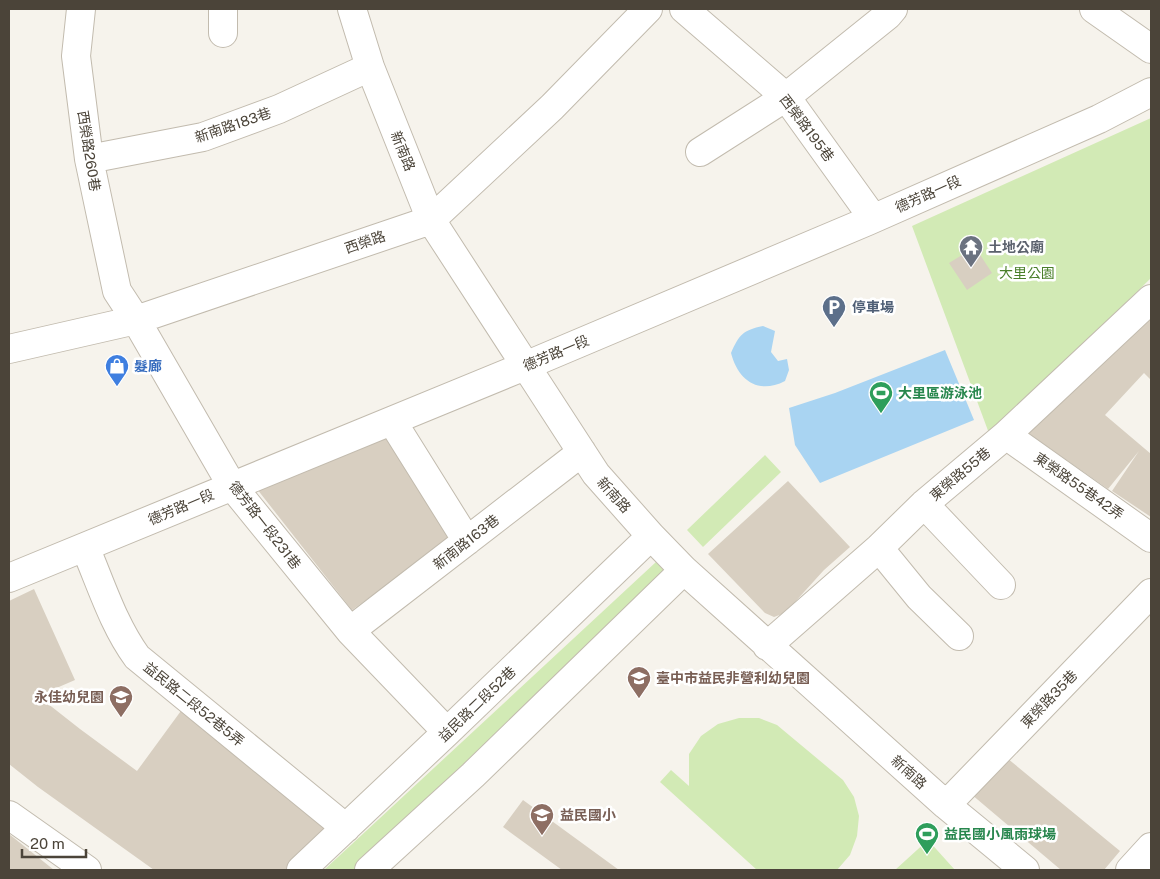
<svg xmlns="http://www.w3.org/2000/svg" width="1160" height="879" font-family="'Public Sans','Noto Sans TC',sans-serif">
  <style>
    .green { fill: #d2eab5 }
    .water { fill: #a9d4f2 }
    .building { fill: #d8cfc1 }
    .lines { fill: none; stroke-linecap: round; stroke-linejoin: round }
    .minor-casing { stroke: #c2bbae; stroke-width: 30 }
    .minor { stroke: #fff; stroke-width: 28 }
    .labels { text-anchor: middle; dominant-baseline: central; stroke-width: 5; stroke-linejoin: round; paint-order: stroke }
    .street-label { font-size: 14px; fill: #4b4439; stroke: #fff }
    .worship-label { font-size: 14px; font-weight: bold; fill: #5b616d; stroke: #fff; text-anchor: start }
    .park-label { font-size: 14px; fill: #4a7f2a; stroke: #fff }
    .service-label { font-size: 14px; font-weight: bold; fill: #4e5e75; stroke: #fff; text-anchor: start }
    .shop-label { font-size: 14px; font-weight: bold; fill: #366cbe; stroke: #fff; text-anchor: start }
    .leisure-label { font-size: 14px; font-weight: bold; fill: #27864d; stroke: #fff; text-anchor: start }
    .education-label { font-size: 14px; font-weight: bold; fill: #785e54; stroke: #fff; text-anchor: start }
  </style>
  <rect width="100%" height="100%" fill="#f6f3ec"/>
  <!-- green -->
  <path class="green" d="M 1151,118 L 1151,278 L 990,436 L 912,226 Z
    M 765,455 L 781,472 L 703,547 L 687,530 Z
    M 656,562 L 671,578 L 359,870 L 324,870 Z
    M 739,718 L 759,718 L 777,725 L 843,780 L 854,797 L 859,816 L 857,836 L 850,855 L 837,870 L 757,870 L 660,782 L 671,770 L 689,786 L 689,754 L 701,736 L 718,724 Z
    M 928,840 L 955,870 L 895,870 Z"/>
  <!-- water -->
  <path class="water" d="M 763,326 L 775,331 L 771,352 L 778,361 L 787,359 L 789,370 L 785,381 C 758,395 738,380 731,353 C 739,335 743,330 763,326 Z
    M 945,350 L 974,420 L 820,483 L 795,445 L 789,408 L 835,393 Z"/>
  <!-- building -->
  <path class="building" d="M 975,247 L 992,273 L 967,290 L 949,263 Z
    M 1151,311 L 1151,380 L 1144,373 L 1105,415 L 1151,454 L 1151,517 L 1112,491 L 1139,451 L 1108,489 L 1022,429 Z
    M 387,434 L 454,537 L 352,610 L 257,489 Z
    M 788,481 L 850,547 L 824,570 L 785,613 L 774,617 L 765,613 L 708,554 Z
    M 34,589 L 75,680 L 38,696 L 80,729 L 137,771 L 186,704 L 348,825 L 300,870 L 154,870 L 38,787 L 9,764 L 9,601 Z
    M 1007,758 L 1120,851 L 1104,870 L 1061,870 L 971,794 Z
    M 523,800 L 619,870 L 562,870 L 503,827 Z
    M 9,834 L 54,870 L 9,870 Z"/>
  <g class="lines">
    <!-- minor casing -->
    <g class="minor-casing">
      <path id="minor" d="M 81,9 L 76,56 L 89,159 L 117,291 L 136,320 L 232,486 L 350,631 L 447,732
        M 352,9 L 370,67 L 431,220 L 596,474 L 651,536 L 684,570 L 946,805 L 1025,870
        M 684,9 L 786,97 L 873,218
        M 1094,9 L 1151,49
        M 223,33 L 223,9
        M 700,152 L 786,97 L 888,15 L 893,9
        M 89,159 L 203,137 L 279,109 L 370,67
        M 9,349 L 136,320 L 431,220 L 552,107 L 648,9
        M 392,421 L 467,541
        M 1006,435 L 1151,538
        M 924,504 L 1001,585
        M 85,547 C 101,584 113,624 137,657 L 346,828
        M 879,548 L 919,597 L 959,636
        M 9,578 L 525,366 L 868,221 L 1099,119 L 1151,92
        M 350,631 L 582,452
        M 767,646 L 879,548 L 924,504 L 1006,435 L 1151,299
        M 946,805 L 1151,593
        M 9,815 L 87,870
        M 301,870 L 447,732 L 651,536
        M 369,870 L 473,775 L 684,570
        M 1130,870 L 1151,847"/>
    </g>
    <!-- minor -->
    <use href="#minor" class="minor"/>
  </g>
  <!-- icons -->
  <defs>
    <g id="temple-pin" transform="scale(1.25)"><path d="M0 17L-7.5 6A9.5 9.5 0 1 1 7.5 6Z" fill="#6b7280" stroke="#fff"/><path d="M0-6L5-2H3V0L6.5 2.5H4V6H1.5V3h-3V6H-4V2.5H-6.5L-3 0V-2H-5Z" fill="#fff"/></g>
    <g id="parking-pin" transform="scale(1.25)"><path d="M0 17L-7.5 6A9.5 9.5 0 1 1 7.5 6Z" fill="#5c6f8a" stroke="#fff"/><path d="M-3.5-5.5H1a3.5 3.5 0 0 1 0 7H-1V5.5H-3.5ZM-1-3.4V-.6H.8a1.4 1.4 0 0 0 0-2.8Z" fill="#fff"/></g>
    <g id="shop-pin" transform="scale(1.25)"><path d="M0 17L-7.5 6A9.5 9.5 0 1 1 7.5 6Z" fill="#3f7fe0" stroke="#fff"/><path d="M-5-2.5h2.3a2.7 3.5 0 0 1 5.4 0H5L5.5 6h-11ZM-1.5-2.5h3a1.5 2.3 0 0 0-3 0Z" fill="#fff"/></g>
    <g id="stadium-pin" transform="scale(1.25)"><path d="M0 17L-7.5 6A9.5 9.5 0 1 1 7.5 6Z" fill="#2e9e5b" stroke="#fff"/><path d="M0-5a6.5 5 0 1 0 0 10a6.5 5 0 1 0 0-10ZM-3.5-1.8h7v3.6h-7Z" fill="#fff"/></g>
    <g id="school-pin" transform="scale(1.25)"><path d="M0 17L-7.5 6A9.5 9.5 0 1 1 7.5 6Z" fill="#8d6e63" stroke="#fff"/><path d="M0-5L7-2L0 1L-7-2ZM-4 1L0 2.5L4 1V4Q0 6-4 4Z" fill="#fff"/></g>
  </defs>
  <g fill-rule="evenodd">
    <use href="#temple-pin" x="971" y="247"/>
    <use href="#parking-pin" x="834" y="307"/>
    <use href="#shop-pin" x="117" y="366"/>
    <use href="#stadium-pin" x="881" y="393"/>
    <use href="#school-pin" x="639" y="678"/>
    <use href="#school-pin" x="121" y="697"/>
    <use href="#school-pin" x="542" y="815"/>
    <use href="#stadium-pin" x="927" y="834"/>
  </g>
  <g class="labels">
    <!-- street labels -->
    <g class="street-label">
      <text transform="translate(233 125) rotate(-19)">新南路183巷</text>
      <text transform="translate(807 128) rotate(53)">西榮路195巷</text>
      <text transform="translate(89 151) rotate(81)">西榮路260巷</text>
      <text transform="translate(403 151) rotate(68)">新南路</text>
      <text transform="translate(928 194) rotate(-24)">德芳路一段</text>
      <text transform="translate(365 242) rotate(-19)">西榮路</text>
      <text transform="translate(556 353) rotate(-23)">德芳路一段</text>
      <text transform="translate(960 474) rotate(-40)">東榮路55巷</text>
      <text transform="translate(1079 486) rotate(35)">東榮路55巷42弄</text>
      <text transform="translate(614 495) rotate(48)">新南路</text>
      <text transform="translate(181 507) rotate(-23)">德芳路一段</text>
      <text transform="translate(265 525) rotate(52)">德芳路一段231巷</text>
      <text transform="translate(466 542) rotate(-38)">新南路163巷</text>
      <text transform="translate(1049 699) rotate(-46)">東榮路35巷</text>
      <text transform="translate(194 704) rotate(39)">益民路二段52巷5弄</text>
      <text transform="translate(477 704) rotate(-44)">益民路二段52巷</text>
      <text transform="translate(909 772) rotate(42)">新南路</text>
    </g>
    <!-- worship labels -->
    <g class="worship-label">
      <text x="988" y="247">土地公廟</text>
    </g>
    <!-- park labels -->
    <g class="park-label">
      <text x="1027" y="273">大里公園</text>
    </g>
    <!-- service labels -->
    <g class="service-label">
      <text x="852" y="307">停車場</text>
    </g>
    <!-- shop labels -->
    <g class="shop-label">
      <text x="134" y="366">髮廊</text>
    </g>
    <!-- leisure labels -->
    <g class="leisure-label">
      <text x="898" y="393">大里區游泳池</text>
      <text x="944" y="834">益民國小風雨球場</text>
    </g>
    <!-- education labels -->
    <g class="education-label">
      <text x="656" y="678">臺中市益民非營利幼兒園</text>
      <text x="104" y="697" text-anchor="end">永佳幼兒園</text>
      <text x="560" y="815">益民國小</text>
    </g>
  </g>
  <!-- border -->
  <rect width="1160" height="879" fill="none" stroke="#4b4439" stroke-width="20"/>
  <!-- scale -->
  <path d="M22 849v8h64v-8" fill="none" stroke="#4b4439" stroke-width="2.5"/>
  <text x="30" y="849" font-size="15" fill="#4b4439" stroke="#ffffff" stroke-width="4" paint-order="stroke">20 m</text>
</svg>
